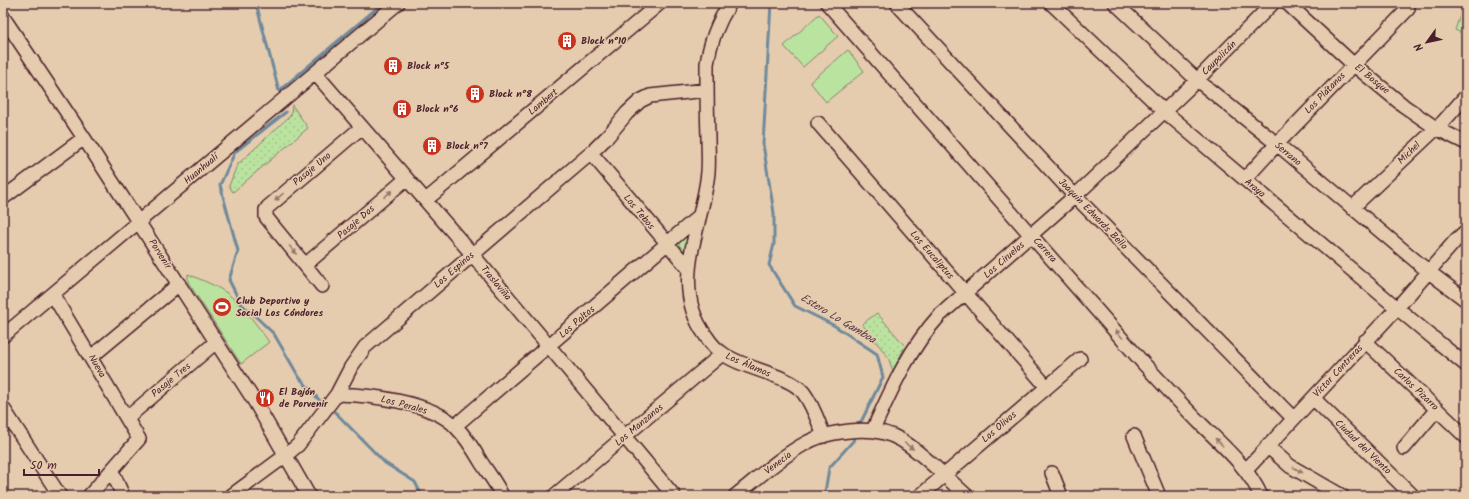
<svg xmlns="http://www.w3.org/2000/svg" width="1469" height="499" viewBox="0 0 1469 499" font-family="Kalam,sans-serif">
	<defs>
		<pattern id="park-dots" width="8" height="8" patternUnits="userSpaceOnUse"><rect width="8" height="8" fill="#bae3a0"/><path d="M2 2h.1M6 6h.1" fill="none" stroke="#a1c28a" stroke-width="1.8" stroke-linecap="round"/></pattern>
	</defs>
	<rect width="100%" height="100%" fill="#e6ccae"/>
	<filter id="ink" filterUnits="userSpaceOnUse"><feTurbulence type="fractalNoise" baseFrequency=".025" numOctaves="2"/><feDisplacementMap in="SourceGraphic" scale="8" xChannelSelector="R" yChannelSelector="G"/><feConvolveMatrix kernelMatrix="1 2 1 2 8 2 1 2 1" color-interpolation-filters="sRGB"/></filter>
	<g filter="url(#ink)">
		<path fill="#bae3a0" stroke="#828166" d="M 1464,4 L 1466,5 L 1466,35 L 1455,30 Z
			M 819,14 L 838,36 L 803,67 L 784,46 Z
			M 848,50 L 864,71 L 826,102 L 810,82 Z
			M 687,235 L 689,237 L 685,255 L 675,248 L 677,243 Z
			M 188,274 C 201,280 216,285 228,294 C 244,307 257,325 269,342 L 241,364 L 188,282 Z"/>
		<path fill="url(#park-dots)" stroke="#828166" d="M 292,105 L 308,128 L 233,192 L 229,186 L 237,165 L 291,115 Z
			M 877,313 L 905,346 L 893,371 L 888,357 L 862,324 Z"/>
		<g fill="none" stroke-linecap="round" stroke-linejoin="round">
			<path stroke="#6e899b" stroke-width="3" d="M 256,3 L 279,91 L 383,3
				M 771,3 L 763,144 L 774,213 L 774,244 L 769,265 L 795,306 L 835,326 L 877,354 L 883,377 L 859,426
				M 286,112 L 235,152 L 220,185 L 238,251 L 229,280 L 241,304 L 254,315 L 274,334 L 299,377 L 320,401
				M 335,412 L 385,463 L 415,482 L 422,496
				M 823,496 L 825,492 L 829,468 L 853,441 L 856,435"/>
			<g stroke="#4a1f2b" stroke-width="16">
				<path id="minor" d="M 730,3 C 718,22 710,41 707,64 C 707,88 707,112 708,136 C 708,148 709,160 708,172 C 703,227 668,285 706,336 C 710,342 715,349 722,353 C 743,369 787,374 803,392 C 813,405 818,421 824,436
					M 827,3 L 1144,364 C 1163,384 1181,404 1201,424 C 1223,446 1248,467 1261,496
					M 1051,3 L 1164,111 L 1397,308 L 1466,365
					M 1115,3 L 1197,80 L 1277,144 L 1429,272 L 1466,300
					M 1287,3 L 1353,64 L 1404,106 L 1436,128 L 1466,143
					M 898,5 L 1075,196 L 1293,418
					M 3,17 L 84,138 L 255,402 L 309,496
					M 315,73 L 472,254 L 674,496
					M 818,123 L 1046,386
					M 591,153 L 689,269
					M 1245,179 L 1277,144 L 1408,9
					M 3,198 L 84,138
					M 426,200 L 660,3
					M 1352,208 L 1443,122 L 1466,96
					M 305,265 L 406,179
					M 322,286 L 270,222 L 266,217 L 266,210 L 268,207 L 362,127
					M 53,295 L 139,439 L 89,496
					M 3,336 L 398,3
					M 1365,341 L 1466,437
					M 91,357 L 179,284
					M 337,394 C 369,395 433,402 456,427 C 466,437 474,450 481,462 C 488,473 497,484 502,496
					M 1313,398 L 1413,496
					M 3,408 L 60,496
					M 127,418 L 216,342
					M 455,426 L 698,217
					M 873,430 C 891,390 909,349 939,316 L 1075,196 L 1197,80 L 1273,3
					M 1134,436 L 1159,496
					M 1267,446 L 1290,466 L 1342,496
					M 1404,448 L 1437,409
					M 1246,470 L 1397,308 L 1456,240 L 1466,231
					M 112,471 L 123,496
					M 1052,473 L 1061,496
					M 231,496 L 285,456 L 298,445 L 337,394 L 351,367 L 365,347 L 591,153 L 608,136 L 627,113 L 640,101 L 650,96 L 707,90
					M 554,496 L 722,354
					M 735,496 C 758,478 780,457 806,443 C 815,438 825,435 835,433 C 862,428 887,428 910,446 C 930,461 948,479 967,496
					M 920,496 L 1080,359"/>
			</g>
			<use href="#minor" stroke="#e6ccae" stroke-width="13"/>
		</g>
		<defs><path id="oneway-solid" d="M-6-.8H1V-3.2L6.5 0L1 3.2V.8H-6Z"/></defs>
		<g fill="#98766c">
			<use href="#oneway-solid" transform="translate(388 194) rotate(-41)"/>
			<use href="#oneway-solid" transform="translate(279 197) rotate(140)"/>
			<use href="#oneway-solid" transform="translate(293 250) rotate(50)"/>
			<use href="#oneway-solid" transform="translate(1119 334) rotate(-131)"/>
			<use href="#oneway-solid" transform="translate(1219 442) rotate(-135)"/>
			<use href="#oneway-solid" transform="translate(909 446) rotate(35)"/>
			<use href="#oneway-solid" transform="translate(1298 470) rotate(31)"/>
		</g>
	</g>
	<defs>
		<g id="building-disc" transform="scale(1)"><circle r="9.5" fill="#c8321e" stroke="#e6ccae"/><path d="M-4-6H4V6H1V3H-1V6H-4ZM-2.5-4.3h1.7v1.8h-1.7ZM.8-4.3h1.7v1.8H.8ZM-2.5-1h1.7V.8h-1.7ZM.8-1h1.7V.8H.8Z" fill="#fff"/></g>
		<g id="stadium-disc" transform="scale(1)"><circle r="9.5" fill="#c8321e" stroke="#e6ccae"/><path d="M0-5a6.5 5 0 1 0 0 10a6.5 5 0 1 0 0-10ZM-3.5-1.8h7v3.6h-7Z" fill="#fff"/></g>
		<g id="restaurant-disc" transform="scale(1)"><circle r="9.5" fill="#c8321e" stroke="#e6ccae"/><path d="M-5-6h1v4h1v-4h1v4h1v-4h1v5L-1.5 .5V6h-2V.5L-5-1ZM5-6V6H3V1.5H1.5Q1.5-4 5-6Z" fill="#fff"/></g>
	</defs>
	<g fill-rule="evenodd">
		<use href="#building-disc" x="567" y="41"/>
		<use href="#building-disc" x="393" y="66"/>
		<use href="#building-disc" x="475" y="94"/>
		<use href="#building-disc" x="402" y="109"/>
		<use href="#building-disc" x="432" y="146"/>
		<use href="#stadium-disc" x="222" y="307"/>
		<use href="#restaurant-disc" x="265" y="398"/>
	</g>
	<g text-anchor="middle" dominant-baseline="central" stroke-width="3" stroke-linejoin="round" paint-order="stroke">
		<g font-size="10" font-weight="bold" fill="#4a1f2b" stroke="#e6ccae" text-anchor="start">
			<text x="581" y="41">Block n°10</text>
			<text x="407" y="66">Block n°5</text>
			<text x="489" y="94">Block n°8</text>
			<text x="416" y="109">Block n°6</text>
			<text x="446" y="146">Block n°7</text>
			<text x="236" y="301">Club Deportivo y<tspan x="236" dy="12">Social Los Cóndores</tspan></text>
			<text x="279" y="392">El Bajón<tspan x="279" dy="12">de Porvenir</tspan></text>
		</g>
		<g font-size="10" fill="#4a1f2b" stroke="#e6ccae">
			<text transform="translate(1219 58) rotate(-45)">Caupolicán</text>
			<text transform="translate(1372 79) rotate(39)">El Bosque</text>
			<text transform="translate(1325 93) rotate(-46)">Los Plátanos</text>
			<text transform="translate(543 102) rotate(-40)">Lambert</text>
			<text transform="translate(1409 153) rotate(-44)">Michel</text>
			<text transform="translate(1288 154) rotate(40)">Serrano</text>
			<text transform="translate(201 169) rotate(-40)">Huanhualí</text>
			<text transform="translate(312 169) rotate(-40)">Pasaje Uno</text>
			<text transform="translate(1255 188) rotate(40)">Araya</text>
			<text transform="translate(639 212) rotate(50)">Los Tebos</text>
			<text transform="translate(1093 214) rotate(46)">Joaquín Edwards Bello</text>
			<text transform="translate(356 222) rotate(-41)">Pasaje Dos</text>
			<text transform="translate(1045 250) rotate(48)">Carrera</text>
			<text transform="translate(160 254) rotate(57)">Porvenir</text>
			<text transform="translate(932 255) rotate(49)">Los Eucaliptus</text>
			<text transform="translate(1004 260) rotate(-41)">Los Ciruelos</text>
			<text transform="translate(454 270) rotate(-41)">Los Espinos</text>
			<text transform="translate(496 283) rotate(50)">Traslaviña</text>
			<text transform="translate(577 322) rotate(-41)">Los Paltos</text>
			<text transform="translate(748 365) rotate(23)">Los Álamos</text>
			<text transform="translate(97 366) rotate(60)">Nueva</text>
			<text transform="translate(1338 371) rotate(-47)">Víctor Contreras</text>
			<text transform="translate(171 380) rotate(-40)">Pasaje Tres</text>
			<text transform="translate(1416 389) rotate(43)">Carlos Pizarro</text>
			<text transform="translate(404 405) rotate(15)">Los Perales</text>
			<text transform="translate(639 425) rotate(-40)">Los Manzanos</text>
			<text transform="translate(999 427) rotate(-41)">Los Olivos</text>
			<text transform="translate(1363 447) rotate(44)">Ciudad del Viento</text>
			<text transform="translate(778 463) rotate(-37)">Venecia</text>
		</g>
		<g font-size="11" font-style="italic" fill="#533947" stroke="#e6ccae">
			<text transform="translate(838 319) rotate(31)">Estero Lo Gamboa</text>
		</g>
	</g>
	<rect width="1469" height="499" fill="none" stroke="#e6ccae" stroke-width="16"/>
	<rect x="8" y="8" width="1453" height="483" fill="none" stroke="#4a1f2b" stroke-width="1.5" filter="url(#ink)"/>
	<g transform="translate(1427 42) rotate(237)" stroke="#e6ccae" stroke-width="3" paint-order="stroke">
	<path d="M0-3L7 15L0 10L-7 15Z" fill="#4a1f2b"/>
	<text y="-6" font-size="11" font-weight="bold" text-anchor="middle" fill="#4a1f2b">N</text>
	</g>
	<path d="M24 469v6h75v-6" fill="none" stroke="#4a1f2b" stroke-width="2"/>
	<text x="30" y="469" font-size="12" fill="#4a1f2b" stroke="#e6ccae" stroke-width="3" paint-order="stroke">50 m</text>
</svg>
